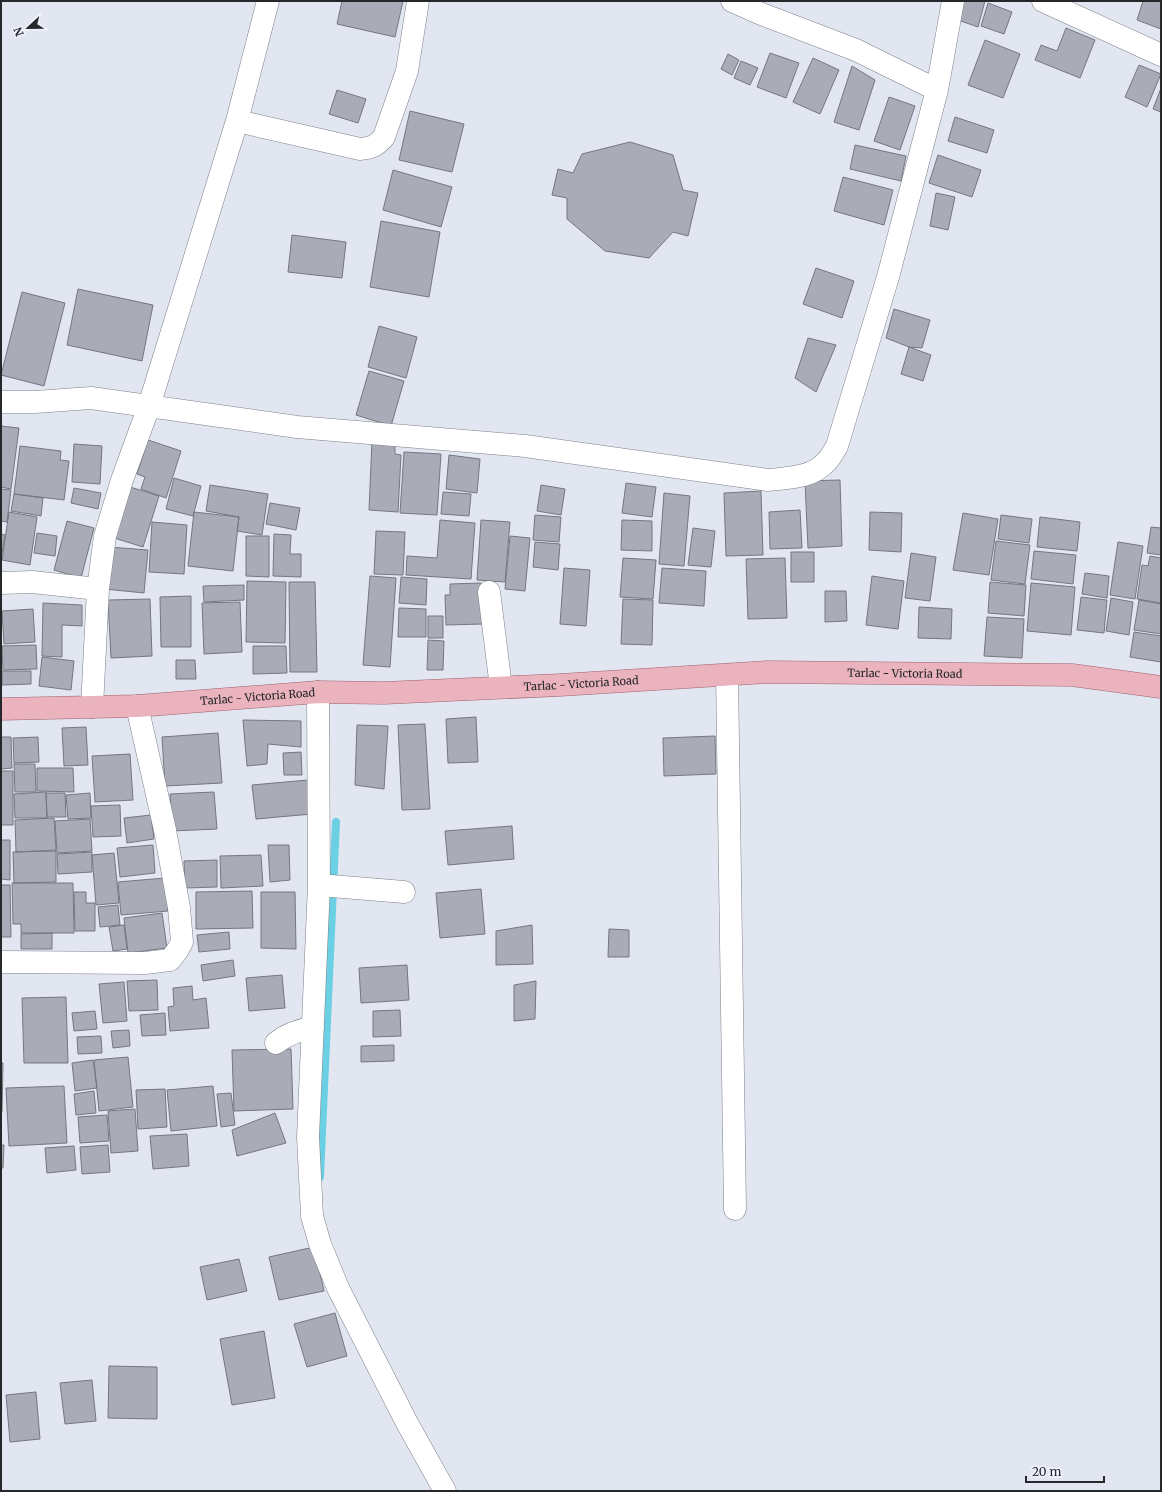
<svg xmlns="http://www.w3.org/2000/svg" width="1162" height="1492" viewBox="0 0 1162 1492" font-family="Merriweather,serif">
	<rect width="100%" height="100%" fill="#e2e6f0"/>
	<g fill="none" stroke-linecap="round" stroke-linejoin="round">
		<path stroke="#6bd0e3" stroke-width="8" d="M 320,1177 L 336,822"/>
	</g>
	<path fill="#a9acb6" stroke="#747781" d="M 342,1 L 403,1 L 395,37 L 337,24 Z
		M 964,1 L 985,1 L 978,27 L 958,20 Z
		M 1143,1 L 1161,1 L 1161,29 L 1137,20 Z
		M 988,3 L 1012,12 L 1004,34 L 981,26 Z
		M 1066,28 L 1095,40 L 1080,78 L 1035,60 L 1041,45 L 1057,51 Z
		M 985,40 L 1020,54 L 1003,98 L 968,85 Z
		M 770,53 L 799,63 L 786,98 L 757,87 Z
		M 728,54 L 739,60 L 732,75 L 721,69 Z
		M 813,58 L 839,70 L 820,114 L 793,102 Z
		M 741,61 L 758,68 L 750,85 L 734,78 Z
		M 1139,65 L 1161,74 L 1147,107 L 1125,97 Z
		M 852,66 L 875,80 L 859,130 L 834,122 Z
		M 1161,88 L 1161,112 L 1153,109 Z
		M 337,90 L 366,99 L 358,123 L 329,114 Z
		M 889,97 L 915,106 L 900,150 L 874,141 Z
		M 410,111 L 464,124 L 452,172 L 399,160 Z
		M 955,117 L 994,130 L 987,153 L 948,141 Z
		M 630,142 L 673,155 L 683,190 L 698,193 L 688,236 L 673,232 L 649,258 L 605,251 L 567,219 L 567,198 L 552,195 L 558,169 L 573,173 L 582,154 Z
		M 855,145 L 906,156 L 901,181 L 850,169 Z
		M 938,155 L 981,170 L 972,197 L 929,183 Z
		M 393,170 L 452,187 L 441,227 L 383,210 Z
		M 843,177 L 893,190 L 884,225 L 834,211 Z
		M 936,193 L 955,197 L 948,230 L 930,226 Z
		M 381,221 L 440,232 L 429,297 L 370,287 Z
		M 292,235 L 346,242 L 342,278 L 288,272 Z
		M 816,268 L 854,281 L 842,318 L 803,304 Z
		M 78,289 L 153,305 L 142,361 L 67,345 Z
		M 22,292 L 65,303 L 44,386 L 1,375 Z
		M 894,309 L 930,320 L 922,348 L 909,347 L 886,338 Z
		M 379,326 L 417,337 L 406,378 L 368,367 Z
		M 808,338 L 836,345 L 816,392 L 795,378 Z
		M 909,347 L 931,355 L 923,381 L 901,374 Z
		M 369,371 L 404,381 L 391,426 L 356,415 Z
		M 1,426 L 19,428 L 11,489 L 1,487 Z
		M 148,440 L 181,451 L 166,498 L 141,489 L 145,477 L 137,474 Z
		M 372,440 L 395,441 L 395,454 L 401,455 L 398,512 L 369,510 Z
		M 74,444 L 102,446 L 100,484 L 72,482 Z
		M 20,446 L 61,451 L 60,460 L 69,461 L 64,500 L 14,494 Z
		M 404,452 L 441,454 L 437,515 L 400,513 Z
		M 449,455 L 480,459 L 477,493 L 446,489 Z
		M 174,478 L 201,486 L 193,516 L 166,509 Z
		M 840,480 L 842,546 L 808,548 L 805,481 Z
		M 626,483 L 656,487 L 652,517 L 622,513 Z
		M 210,485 L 268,494 L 262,535 L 237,531 L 239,517 L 206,511 Z
		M 541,485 L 565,489 L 561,515 L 537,511 Z
		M 127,486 L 159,496 L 143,547 L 111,537 Z
		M 74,488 L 101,493 L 98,509 L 71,503 Z
		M 1,489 L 11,490 L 7,522 L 1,521 Z
		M 761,491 L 763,555 L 726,556 L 724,493 Z
		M 443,492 L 471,494 L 469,516 L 441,514 Z
		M 664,493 L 690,496 L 684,566 L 659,564 Z
		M 14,494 L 43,498 L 41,516 L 11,511 Z
		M 270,503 L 300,508 L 296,530 L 266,524 Z
		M 800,510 L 802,548 L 770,549 L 769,512 Z
		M 9,512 L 37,517 L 30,565 L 2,560 Z
		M 194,512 L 239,517 L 233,571 L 188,566 Z
		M 870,512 L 902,513 L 901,552 L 869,550 Z
		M 963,513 L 998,519 L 989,575 L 953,570 Z
		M 535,515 L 561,517 L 559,542 L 533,540 Z
		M 1001,515 L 1032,519 L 1029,543 L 998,539 Z
		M 1040,517 L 1080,522 L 1077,551 L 1037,547 Z
		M 440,520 L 475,523 L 471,579 L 406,575 L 407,556 L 437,558 Z
		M 481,520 L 510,522 L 505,582 L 477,580 Z
		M 622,520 L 652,521 L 652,551 L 621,550 Z
		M 67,521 L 94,528 L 81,578 L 54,570 Z
		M 152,522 L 187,525 L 184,574 L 149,572 Z
		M 1151,527 L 1161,528 L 1161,555 L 1147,553 Z
		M 693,528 L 715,531 L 711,567 L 688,565 Z
		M 376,531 L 405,532 L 403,575 L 374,574 Z
		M 37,533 L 57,536 L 55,556 L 34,553 Z
		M 1,534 L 5,535 L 1,559 Z
		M 274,534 L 291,535 L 290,554 L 301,554 L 301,577 L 273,576 Z
		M 246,536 L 269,536 L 269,577 L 246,576 Z
		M 510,536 L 530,538 L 525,591 L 505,589 Z
		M 996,541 L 1030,545 L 1025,584 L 991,580 Z
		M 535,542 L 560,544 L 558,570 L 533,567 Z
		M 1118,542 L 1143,546 L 1135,599 L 1110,595 Z
		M 109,547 L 148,550 L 144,593 L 105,589 Z
		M 1034,551 L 1076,555 L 1073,584 L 1031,579 Z
		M 791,552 L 814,552 L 814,582 L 791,582 Z
		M 911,553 L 936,557 L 930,601 L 905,598 Z
		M 1150,556 L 1161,558 L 1161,603 L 1137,599 L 1142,565 L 1148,566 Z
		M 623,558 L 656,560 L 653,599 L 620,597 Z
		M 785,558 L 787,618 L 748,619 L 746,559 Z
		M 564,568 L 590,570 L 586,626 L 560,624 Z
		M 662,568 L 706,571 L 704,606 L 659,603 Z
		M 1085,573 L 1109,576 L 1107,598 L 1082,594 Z
		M 370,576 L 396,578 L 390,667 L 363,665 Z
		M 872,576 L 904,581 L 898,629 L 866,625 Z
		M 401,577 L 427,579 L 426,605 L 399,603 Z
		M 247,581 L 286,582 L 285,643 L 246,642 Z
		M 289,582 L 315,582 L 317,672 L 290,672 Z
		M 990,582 L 1026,585 L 1024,616 L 988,613 Z
		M 481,583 L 483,624 L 446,625 L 445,595 L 450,595 L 450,584 Z
		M 1031,583 L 1075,587 L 1071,635 L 1027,631 Z
		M 244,585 L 244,600 L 204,602 L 203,586 Z
		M 825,591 L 846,591 L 847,621 L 825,622 Z
		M 191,596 L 191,647 L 161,647 L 160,597 Z
		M 1081,597 L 1107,600 L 1104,633 L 1077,630 Z
		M 1111,598 L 1133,602 L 1129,635 L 1106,631 Z
		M 150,599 L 152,656 L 111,658 L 108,600 Z
		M 623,599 L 653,600 L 652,645 L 621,644 Z
		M 1139,600 L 1161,604 L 1161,634 L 1134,630 Z
		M 240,602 L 242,652 L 204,654 L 202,603 Z
		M 43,603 L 82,605 L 82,626 L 62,625 L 62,657 L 42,656 Z
		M 919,607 L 952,609 L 951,639 L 918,638 Z
		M 399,608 L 426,609 L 426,637 L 398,637 Z
		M 33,609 L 35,642 L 4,644 L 2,611 Z
		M 428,616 L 443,616 L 443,638 L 428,638 Z
		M 987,617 L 1024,619 L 1022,658 L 984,656 Z
		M 1134,632 L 1161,636 L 1161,662 L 1130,657 Z
		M 428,640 L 444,641 L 443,670 L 427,670 Z
		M 36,645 L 37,669 L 3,670 L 2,646 Z
		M 253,646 L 286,646 L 287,673 L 253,674 Z
		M 42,657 L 74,661 L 71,690 L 39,686 Z
		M 176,660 L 195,660 L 196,679 L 176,679 Z
		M 2,671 L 31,671 L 31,684 L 2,685 Z
		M 476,717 L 478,762 L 448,763 L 446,719 Z
		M 243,720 L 301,721 L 301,747 L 268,744 L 267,764 L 247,766 Z
		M 425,724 L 430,809 L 402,810 L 398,725 Z
		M 357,725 L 388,726 L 384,789 L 355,785 Z
		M 86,727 L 88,765 L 64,766 L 62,728 Z
		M 218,733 L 222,783 L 165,786 L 162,737 Z
		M 715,736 L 716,774 L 664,776 L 663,738 Z
		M 1,737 L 11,737 L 12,768 L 1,769 Z
		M 38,737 L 39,762 L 14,763 L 13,738 Z
		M 301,752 L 302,775 L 284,775 L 283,753 Z
		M 130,754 L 133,800 L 95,802 L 92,756 Z
		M 14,764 L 35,764 L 36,792 L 15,792 Z
		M 37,768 L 73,768 L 74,792 L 37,791 Z
		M 1,771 L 13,771 L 13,825 L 1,825 Z
		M 308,780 L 312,814 L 256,819 L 252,785 Z
		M 46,792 L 47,818 L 15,818 L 14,794 Z
		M 214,792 L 217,829 L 172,831 L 170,794 Z
		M 46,793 L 65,793 L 66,817 L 47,817 Z
		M 90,793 L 91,818 L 68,819 L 66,795 Z
		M 120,805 L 121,836 L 93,837 L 91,806 Z
		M 151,815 L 154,839 L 127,843 L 124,818 Z
		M 54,818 L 56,850 L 16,852 L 15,820 Z
		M 90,819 L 92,851 L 57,853 L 55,821 Z
		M 512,826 L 514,859 L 448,865 L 445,831 Z
		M 1,840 L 10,840 L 10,880 L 1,879 Z
		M 153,845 L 155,873 L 120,877 L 117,848 Z
		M 268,845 L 289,845 L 290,880 L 270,882 Z
		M 56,851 L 56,882 L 14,883 L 13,852 Z
		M 92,852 L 92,872 L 58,874 L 57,854 Z
		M 114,853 L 119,903 L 96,905 L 92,855 Z
		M 261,855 L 263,886 L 221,888 L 220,856 Z
		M 217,860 L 217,887 L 185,888 L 184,861 Z
		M 165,878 L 168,911 L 121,915 L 118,882 Z
		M 12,883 L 73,883 L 74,933 L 21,933 L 21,924 L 13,924 Z
		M 1,885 L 10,885 L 11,937 L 1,937 Z
		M 481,889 L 485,934 L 440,938 L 436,893 Z
		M 252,891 L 253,928 L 196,929 L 196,892 Z
		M 74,892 L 86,892 L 86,903 L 95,903 L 95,931 L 75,931 Z
		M 261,892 L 295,892 L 296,949 L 261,948 Z
		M 118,905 L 120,925 L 100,927 L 98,907 Z
		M 162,913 L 167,948 L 128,953 L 124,918 Z
		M 124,925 L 127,949 L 113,951 L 109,927 Z
		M 532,925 L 533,964 L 496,965 L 496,931 Z
		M 609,929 L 629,930 L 629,957 L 608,957 Z
		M 229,932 L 230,949 L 199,952 L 197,935 Z
		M 52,933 L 52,949 L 21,949 L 21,934 Z
		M 233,960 L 235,976 L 203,981 L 201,965 Z
		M 407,965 L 409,1000 L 361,1003 L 359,968 Z
		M 282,975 L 285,1008 L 249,1011 L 246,978 Z
		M 157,980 L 158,1010 L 129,1011 L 127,981 Z
		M 536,981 L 535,1019 L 514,1021 L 514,985 Z
		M 124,982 L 127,1021 L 103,1023 L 99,984 Z
		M 192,986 L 193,1000 L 206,998 L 209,1028 L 170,1031 L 168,1007 L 174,1006 L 173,988 Z
		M 66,997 L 68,1063 L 24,1063 L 22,998 Z
		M 400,1010 L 401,1036 L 373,1037 L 373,1011 Z
		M 95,1011 L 97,1029 L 74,1031 L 72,1013 Z
		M 165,1013 L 166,1035 L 142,1036 L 140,1015 Z
		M 129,1030 L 130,1046 L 113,1048 L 111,1031 Z
		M 101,1036 L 102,1053 L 78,1054 L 77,1037 Z
		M 394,1045 L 394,1061 L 361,1062 L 361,1046 Z
		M 291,1049 L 293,1109 L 234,1111 L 232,1050 Z
		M 128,1057 L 133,1107 L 99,1111 L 94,1060 Z
		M 93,1060 L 97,1088 L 75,1091 L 72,1063 Z
		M 1,1063 L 3,1063 L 2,1112 L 1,1112 Z
		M 64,1086 L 67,1143 L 9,1146 L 6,1088 Z
		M 213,1086 L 217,1126 L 171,1131 L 167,1090 Z
		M 165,1089 L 167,1127 L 138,1129 L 136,1090 Z
		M 94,1091 L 96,1113 L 76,1115 L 74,1094 Z
		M 231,1093 L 235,1125 L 221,1127 L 217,1094 Z
		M 135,1109 L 138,1151 L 111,1153 L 108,1111 Z
		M 275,1113 L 286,1143 L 237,1156 L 232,1130 Z
		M 107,1115 L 109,1141 L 80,1143 L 78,1117 Z
		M 187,1134 L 189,1166 L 153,1169 L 150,1136 Z
		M 1,1145 L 4,1145 L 3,1168 L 1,1168 Z
		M 108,1145 L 110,1172 L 82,1174 L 80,1147 Z
		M 74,1146 L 76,1170 L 47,1173 L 45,1148 Z
		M 314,1247 L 324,1291 L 279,1300 L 269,1257 Z
		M 239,1259 L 247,1291 L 207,1300 L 200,1267 Z
		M 335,1313 L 347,1356 L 307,1367 L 294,1324 Z
		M 264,1331 L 275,1398 L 232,1405 L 220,1339 Z
		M 109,1366 L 157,1367 L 157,1419 L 108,1418 Z
		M 92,1380 L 96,1421 L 65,1424 L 60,1383 Z
		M 36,1392 L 40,1439 L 10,1442 L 6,1395 Z"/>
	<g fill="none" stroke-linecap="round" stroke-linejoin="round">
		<g stroke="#7d8089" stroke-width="23">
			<path id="minor" d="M 732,1 L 759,13 L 856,50 L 937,90
				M 1043,1 L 1161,55
				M 237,121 L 360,149 C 372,148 376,146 384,137 L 407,71 L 418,1
				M 1,402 L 35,402 L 91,398 L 297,427 L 525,446 L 768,480 C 788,478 813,478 827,461 C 831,457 834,451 837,446 L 888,277 L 937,90 L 953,1
				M 1,583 L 32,582 L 98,589
				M 489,592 L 501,687
				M 727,675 L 735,1209
				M 318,692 L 319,885 L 308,1137 L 312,1216 L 320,1244 L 338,1288 L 407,1423 L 445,1491
				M 92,707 L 98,589 L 105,536 L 122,480 L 149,406 L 237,121 L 268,1
				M 319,885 L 404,892
				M 1,962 L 145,963 L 170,960 L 177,951 L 182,942 L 179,908 L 165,830 L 137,706
				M 276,1043 C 287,1034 298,1030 313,1028"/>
		</g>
		<g stroke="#9c616e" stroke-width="23">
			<g id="major">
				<path id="s1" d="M 1,709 L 137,706 L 318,692 L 384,693 L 560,685 L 768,672 L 1072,675 L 1161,687"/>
			</g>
		</g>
		<use href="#minor" stroke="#fff" stroke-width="22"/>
		<use href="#major" stroke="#eab3be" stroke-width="22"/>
	</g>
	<g text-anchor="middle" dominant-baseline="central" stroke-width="3" stroke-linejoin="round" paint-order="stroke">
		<g font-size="11" fill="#26272b" stroke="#eff3fe">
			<text stroke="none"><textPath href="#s1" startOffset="905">Tarlac - Victoria Road</textPath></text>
			<text stroke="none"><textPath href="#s1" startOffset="581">Tarlac - Victoria Road</textPath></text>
			<text stroke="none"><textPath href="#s1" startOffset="257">Tarlac - Victoria Road</textPath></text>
		</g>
	</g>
	<rect width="1162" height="1492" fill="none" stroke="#26272b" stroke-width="4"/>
	<g transform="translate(28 28) rotate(248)" stroke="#eff3fe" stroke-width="3" paint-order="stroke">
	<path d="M0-3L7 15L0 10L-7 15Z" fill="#26272b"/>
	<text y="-6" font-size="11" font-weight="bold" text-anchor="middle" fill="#26272b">N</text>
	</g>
	<path d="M1026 1476v6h78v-6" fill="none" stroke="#26272b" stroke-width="2"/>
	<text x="1032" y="1476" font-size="12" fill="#26272b" stroke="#eff3fe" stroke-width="3" paint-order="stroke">20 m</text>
</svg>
